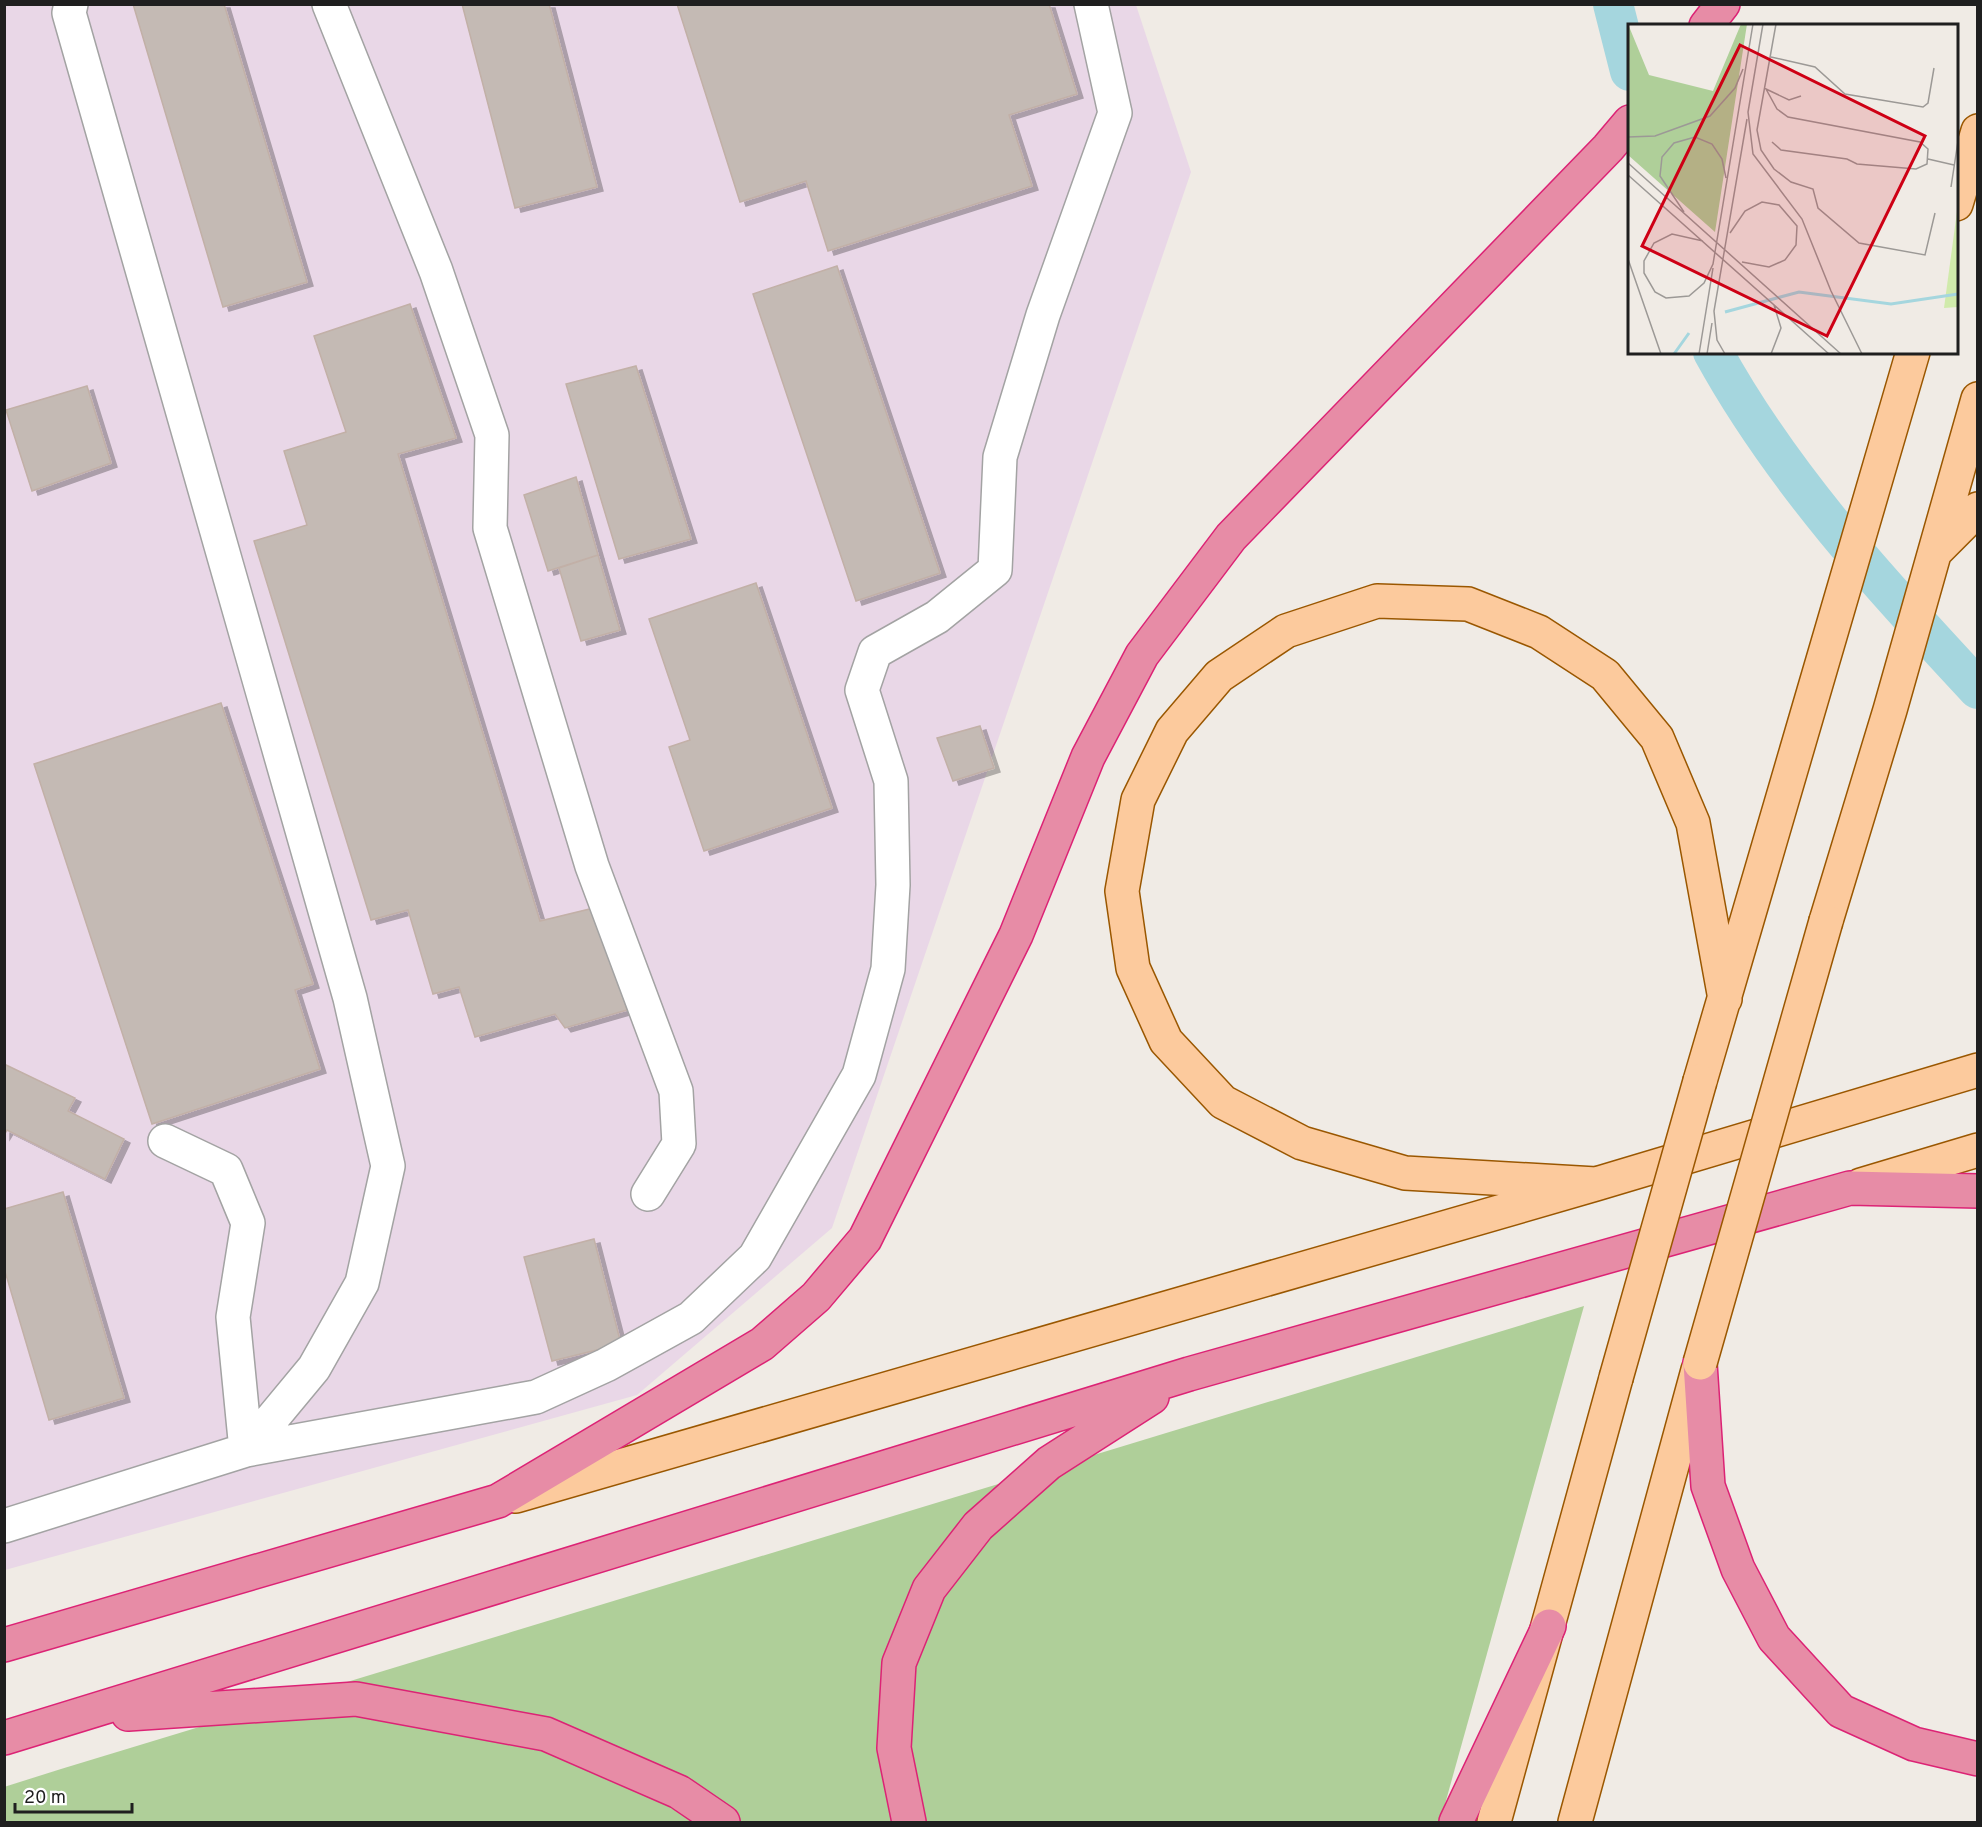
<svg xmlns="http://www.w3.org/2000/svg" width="1982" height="1827" viewBox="0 0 1982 1827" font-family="Overpass,sans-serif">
	<defs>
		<filter id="shadow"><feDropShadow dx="6" dy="4" stdDeviation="0" flood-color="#0004"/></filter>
	</defs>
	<rect width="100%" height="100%" fill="#f0ebe5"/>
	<path fill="#e9d7e7" d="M 5,5 L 1136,5 L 1191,172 L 832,1228 L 637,1395 L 5,1570 Z"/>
	<path fill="#afcf99" d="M 1584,1306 L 1440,1822 L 5,1822 L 4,1787 L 61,1769 Z"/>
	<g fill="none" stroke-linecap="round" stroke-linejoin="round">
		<path stroke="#a5d6de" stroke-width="40" d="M 1613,4 L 1630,71
			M 1713,352 C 1782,478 1881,585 1978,689"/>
	</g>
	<path fill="#c4bab4" stroke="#c2b0a7" stroke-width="1.5" filter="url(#shadow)" d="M 133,4 L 224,4 L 307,282 L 223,307 Z
		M 462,4 L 549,4 L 597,187 L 515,208 Z
		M 677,4 L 1049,4 L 1077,94 L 1009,115 L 1032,186 L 828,251 L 806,181 L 740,202 Z
		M 837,266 L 940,573 L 856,601 L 753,294 Z
		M 410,304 L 456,438 L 398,454 L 540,921 L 598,907 L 627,1010 L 565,1028 L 555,1014 L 475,1037 L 459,987 L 433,994 L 408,910 L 371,920 L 254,541 L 307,525 L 284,451 L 346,432 L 314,336 Z
		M 636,366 L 691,539 L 619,559 L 566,384 Z
		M 87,386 L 111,463 L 32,491 L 6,410 Z
		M 576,477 L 598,555 L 548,571 L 524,495 Z
		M 598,555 L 620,630 L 581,641 L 559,568 Z
		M 756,583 L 832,808 L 704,851 L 669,747 L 690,740 L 649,619 Z
		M 221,703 L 313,984 L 295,990 L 320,1069 L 152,1124 L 34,764 Z
		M 980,726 L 994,768 L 953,781 L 937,738 Z
		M 4,1064 L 75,1098 L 68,1111 L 124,1139 L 105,1179 L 7,1130 L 4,1135 Z
		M 63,1192 L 124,1398 L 49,1420 L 4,1268 L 4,1209 Z
		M 594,1239 L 621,1344 L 552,1361 L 524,1257 Z"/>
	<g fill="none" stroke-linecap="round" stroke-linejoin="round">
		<g stroke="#a3a3a3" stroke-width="36">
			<path id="minor" d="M 71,4 L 69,13 L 350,998 L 388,1166 L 362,1283 L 314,1368 L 246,1450 L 233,1317 L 248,1223 L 226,1170 L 165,1141
				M 329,4 L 436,271 L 492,435 L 490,528 L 592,866 L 676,1091 L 679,1144 L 648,1194
				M 4,1526 L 246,1450 L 536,1397 L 606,1365 L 691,1318 L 755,1257 L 859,1075 L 888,969 L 893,885 L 891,781 L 862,690 L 875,652 L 937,617 L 995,570 L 1000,457 L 1043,315 L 1115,113 L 1091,4"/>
		</g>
		<g stroke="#9a5700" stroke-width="36">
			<path id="major" d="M 1956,204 L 1978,131
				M 1936,551 L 1978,509
				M 1826,921 L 1890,710 L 1978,399
				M 1700,1081 L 1913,352
				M 1596,1184 L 1405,1173 L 1302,1143 L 1223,1102 L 1166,1041 L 1133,968 L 1122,891 L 1138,800 L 1172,731 L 1219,676 L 1286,631 L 1377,601 L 1468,604 L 1539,632 L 1605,675 L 1657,738 L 1693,823 L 1725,999
				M 1861,1185 L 1978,1150
				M 516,1496 L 1596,1184 L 1978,1070
				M 1494,1822 L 1616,1378
				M 1575,1822 L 1698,1370"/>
		</g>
		<g stroke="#dc2375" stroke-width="36">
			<path id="highway" d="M 1706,26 L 1723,4
				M 1700,1363 L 1708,1486 L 1738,1569 L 1774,1638 L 1841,1711 L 1914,1744 L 1978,1759
				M 4,1645 L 498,1501 L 762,1344 L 816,1297 L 865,1239 L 1016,935 L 1088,757 L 1142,655 L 1231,537 L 1608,148 L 1630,122
				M 128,1714 L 356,1699 L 546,1734 L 679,1792 L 723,1822
				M 4,1738 L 1189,1374 L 1850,1188 L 1978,1191
				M 909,1822 L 894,1748 L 899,1663 L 929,1589 L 978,1526 L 1049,1463 L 1152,1397
				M 1456,1822 L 1549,1626"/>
		</g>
		<use href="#minor" stroke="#fff" stroke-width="33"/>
		<use href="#major" stroke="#fcca9d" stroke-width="33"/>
		<use href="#highway" stroke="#e78ca6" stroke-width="33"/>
		<g stroke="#9a5700" stroke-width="36" stroke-linecap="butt">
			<path id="major-bridge" d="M 1700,1363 L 1826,921
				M 1616,1378 L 1700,1081"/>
		</g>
		<use href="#major-bridge" stroke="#fcca9d" stroke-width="33"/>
	</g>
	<g transform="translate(1628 24)">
		<rect width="330" height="330" fill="#f0ebe5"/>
		<path d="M 330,180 L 330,283 L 316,284 Z" fill="#d0eaab"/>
		<path d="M 0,0 L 21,51 L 85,67 L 113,0 L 119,0 L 87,208 L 0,131 Z" fill="#afcf99"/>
		<path fill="none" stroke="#a5d6de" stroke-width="3" d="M 97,288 L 171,268 L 263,280 L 330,270M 46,330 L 61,309"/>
		<path fill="none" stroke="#9c9996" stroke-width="1.5" d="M 135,0 L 120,88 L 125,130 L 174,195 L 203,267 L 234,330M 148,0 L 129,106 L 133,126 L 146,145 L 163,158 L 185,165 L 190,184 L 231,219 L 297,231 L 307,189M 143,33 L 187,43 L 217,70 L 295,83 L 300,79 L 306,44M 0,113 L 27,112 L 82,92 L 107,64 L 115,45M 144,118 L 153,126 L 219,135 L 229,140 L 288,145 L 299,140 L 300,125 L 292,118 L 160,93 L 149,85 L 138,65 L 161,76 L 173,72M 300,135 L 326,141M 0,139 L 213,330M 0,151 L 201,330M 323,163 L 330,117M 56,188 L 32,152 L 34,133 L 46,119 L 67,113 L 84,120 L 94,135 L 98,154M 102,209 L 117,187 L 134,178 L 151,181 L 169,202 L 168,221 L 157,236 L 141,243 L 114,238M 75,217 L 44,210 L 26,219 L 16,237 L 16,249 L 27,268 L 38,274 L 61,272 L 76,259 L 85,240 L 125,0M 0,235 L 33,330M 71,330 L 85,244M 79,330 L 84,299M 97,330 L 89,316 L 86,287 L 119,95M 143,330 L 153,304 L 146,281"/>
		<path fill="#ce0015" fill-opacity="0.15" stroke="#ce0015" stroke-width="3" d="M 112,21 L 297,112 L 199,312 L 14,222 Z"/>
		<rect width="330" height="330" fill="none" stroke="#1f1f1f" stroke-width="3"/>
	</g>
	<rect width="1982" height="1827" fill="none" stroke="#1f1f1f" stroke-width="12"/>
	<path d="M15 1803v9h117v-9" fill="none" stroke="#1f1f1f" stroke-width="3"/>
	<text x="24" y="1803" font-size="18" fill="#1f1f1f" stroke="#ffffff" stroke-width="4.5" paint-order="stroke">20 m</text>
</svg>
